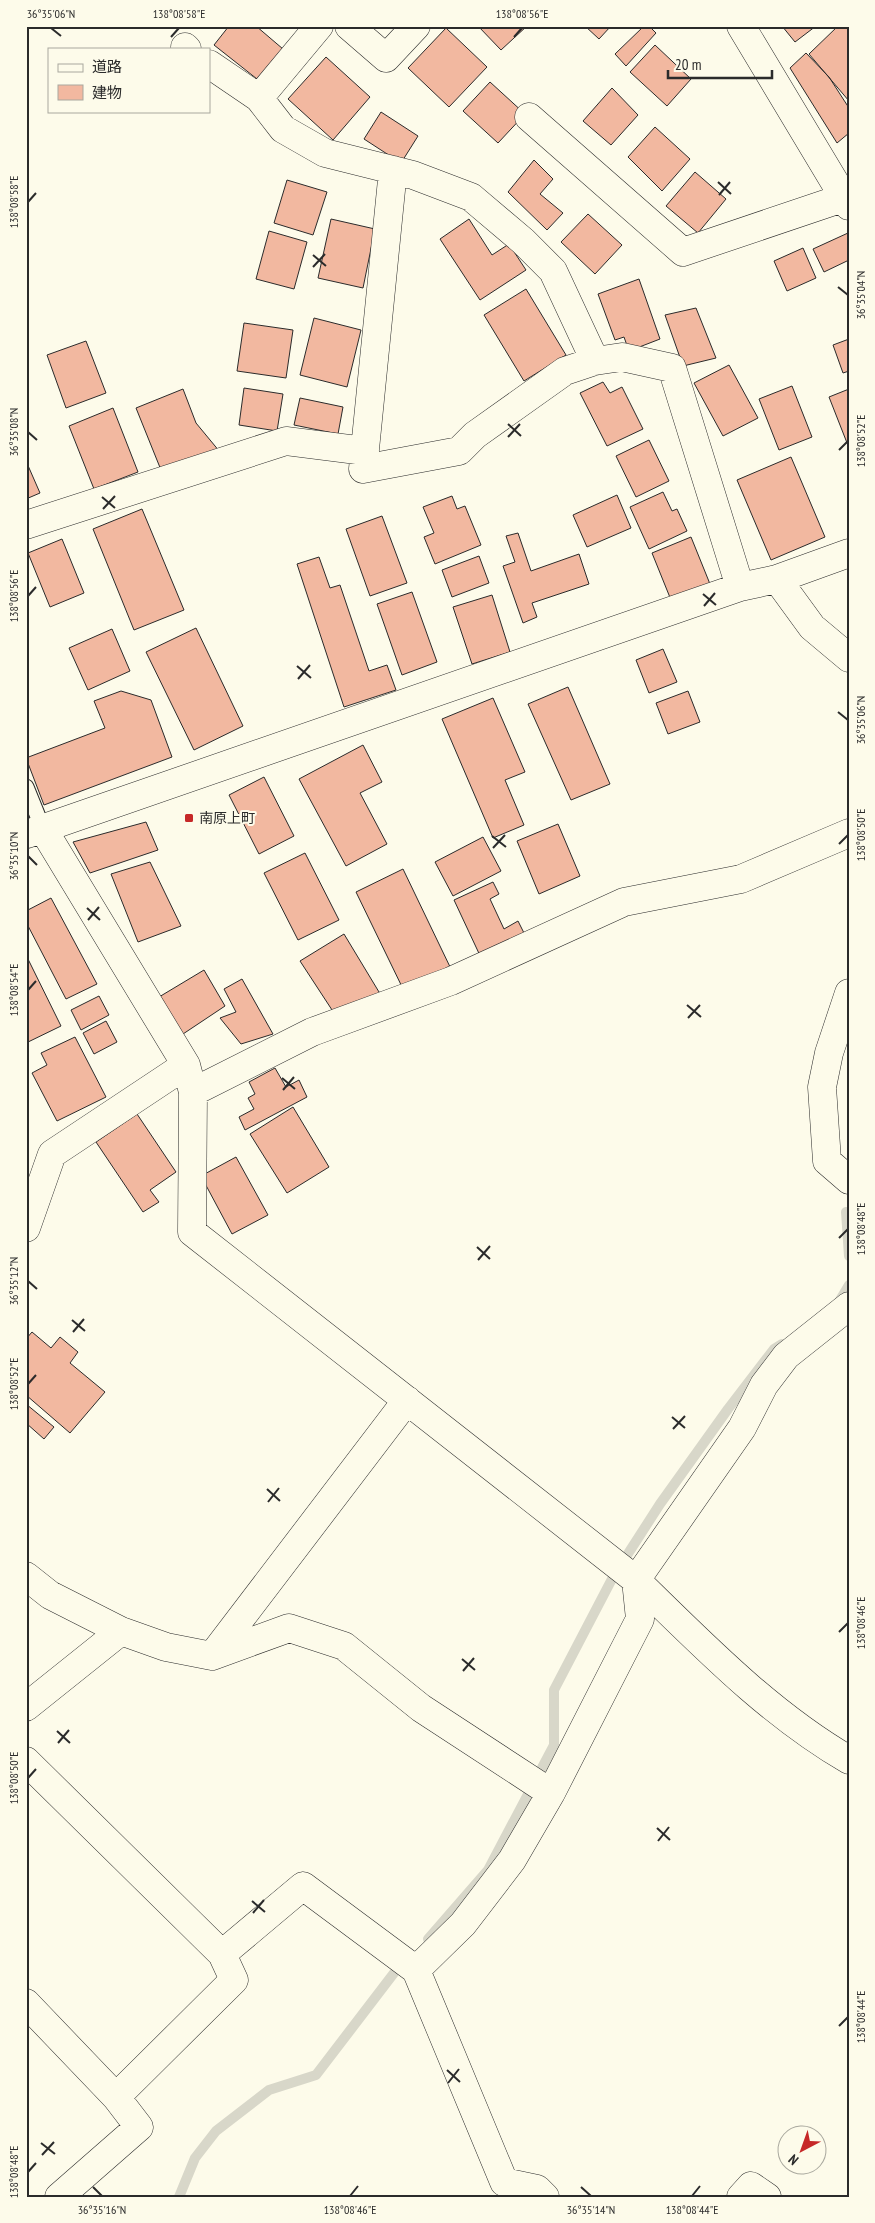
<svg xmlns="http://www.w3.org/2000/svg" width="875" height="2223" viewBox="0 0 875 2223" font-family="'PT Sans Narrow','Noto Sans JP',sans-serif">
	<rect width="100%" height="100%" fill="#fdfbea"/>
	<g fill="none" stroke-linecap="round" stroke-linejoin="round">
		<path stroke="#d8d7c9" stroke-width="10" d="M 846,1212 L 849,1256
			M 837,1305 L 849,1285
			M 428,1939 L 488,1870 L 554,1745 L 554,1690 L 613,1577 L 660,1504 L 728,1409 L 774,1349 L 782,1344
			M 179,2197 L 195,2158 L 216,2131 L 269,2090 L 316,2075 L 394,1973"/>
	</g>
	<path fill="#f2b8a0" stroke="#2b2b2b" d="M 229,26 L 256,26 L 283,49 L 257,79 L 214,45 Z
		M 478,26 L 527,26 L 501,50 Z
		M 585,26 L 611,26 L 599,39 Z
		M 644,26 L 649,26 L 656,33 L 626,66 L 615,54 Z
		M 782,26 L 816,26 L 795,42 Z
		M 838,26 L 849,26 L 849,101 L 809,54 Z
		M 446,28 L 487,67 L 449,107 L 408,68 Z
		M 655,45 L 691,79 L 667,106 L 630,72 Z
		M 806,53 L 829,77 L 849,108 L 849,133 L 837,143 L 790,68 Z
		M 326,57 L 370,97 L 333,140 L 288,99 Z
		M 490,82 L 525,114 L 498,143 L 463,111 Z
		M 612,88 L 638,115 L 611,145 L 583,121 Z
		M 381,112 L 418,136 L 401,163 L 364,139 Z
		M 655,127 L 690,159 L 662,191 L 628,157 Z
		M 534,160 L 553,179 L 540,194 L 563,213 L 547,230 L 508,192 Z
		M 695,172 L 726,199 L 698,233 L 666,206 Z
		M 287,180 L 327,192 L 313,235 L 274,223 Z
		M 588,214 L 622,245 L 595,274 L 561,242 Z
		M 331,219 L 375,229 L 363,288 L 318,278 Z
		M 469,219 L 492,255 L 509,244 L 526,270 L 480,300 L 440,239 Z
		M 269,231 L 307,242 L 294,289 L 256,279 Z
		M 848,233 L 849,260 L 824,272 L 813,249 Z
		M 803,248 L 816,278 L 787,291 L 774,261 Z
		M 639,279 L 660,339 L 629,351 L 624,337 L 615,340 L 598,294 Z
		M 526,289 L 566,355 L 524,381 L 484,315 Z
		M 696,308 L 716,358 L 683,366 L 665,315 Z
		M 314,318 L 361,330 L 347,387 L 300,375 Z
		M 244,323 L 293,330 L 286,378 L 237,371 Z
		M 849,339 L 849,371 L 843,373 L 833,345 Z
		M 86,341 L 106,393 L 66,408 L 47,355 Z
		M 729,365 L 758,418 L 723,436 L 694,383 Z
		M 603,382 L 610,393 L 622,387 L 643,429 L 607,446 L 580,393 Z
		M 792,386 L 812,437 L 779,450 L 759,399 Z
		M 244,388 L 283,394 L 277,431 L 239,425 Z
		M 183,389 L 196,423 L 220,452 L 163,475 L 136,408 Z
		M 849,389 L 849,448 L 829,397 Z
		M 300,398 L 343,407 L 338,434 L 294,425 Z
		M 113,408 L 138,472 L 94,489 L 69,426 Z
		M 649,440 L 669,481 L 636,497 L 616,456 Z
		M 791,457 L 825,537 L 771,560 L 737,480 Z
		M 26,461 L 40,493 L 26,499 Z
		M 663,492 L 672,511 L 677,509 L 687,531 L 649,549 L 630,507 Z
		M 617,495 L 631,528 L 587,547 L 573,515 Z
		M 452,496 L 457,509 L 465,506 L 481,545 L 435,564 L 424,537 L 434,533 L 423,507 Z
		M 142,509 L 184,610 L 134,630 L 93,529 Z
		M 382,516 L 407,583 L 370,596 L 346,529 Z
		M 518,533 L 531,571 L 579,554 L 589,584 L 532,603 L 537,617 L 523,623 L 503,566 L 515,562 L 506,536 Z
		M 691,537 L 710,584 L 671,600 L 652,553 Z
		M 62,539 L 84,593 L 50,607 L 28,553 Z
		M 479,556 L 489,583 L 452,597 L 442,570 Z
		M 319,557 L 330,588 L 340,585 L 369,671 L 387,665 L 396,690 L 344,707 L 297,564 Z
		M 412,592 L 437,662 L 402,675 L 377,604 Z
		M 492,595 L 510,652 L 472,664 L 453,607 Z
		M 196,628 L 243,726 L 194,750 L 146,652 Z
		M 112,629 L 130,671 L 88,690 L 69,648 Z
		M 663,649 L 677,682 L 649,693 L 636,660 Z
		M 568,687 L 610,784 L 571,800 L 528,704 Z
		M 121,691 L 151,700 L 172,757 L 44,805 L 26,758 L 105,728 L 94,701 Z
		M 688,691 L 700,722 L 668,734 L 656,703 Z
		M 493,698 L 525,772 L 505,780 L 524,825 L 493,838 L 442,719 Z
		M 363,745 L 382,782 L 360,793 L 387,844 L 346,866 L 299,779 Z
		M 264,777 L 294,836 L 259,854 L 229,795 Z
		M 146,822 L 158,850 L 90,873 L 73,842 Z
		M 558,824 L 580,876 L 539,894 L 517,841 Z
		M 483,837 L 501,871 L 453,896 L 435,862 Z
		M 305,853 L 339,920 L 298,940 L 264,873 Z
		M 150,862 L 181,926 L 138,942 L 111,874 Z
		M 403,869 L 452,971 L 405,993 L 356,892 Z
		M 493,882 L 499,894 L 490,899 L 504,929 L 518,921 L 528,941 L 483,962 L 454,900 Z
		M 51,898 L 97,984 L 66,999 L 26,922 L 26,911 Z
		M 344,934 L 379,992 L 389,998 L 334,1013 L 300,961 Z
		M 26,955 L 61,1026 L 26,1043 Z
		M 204,970 L 225,1006 L 183,1034 L 159,997 Z
		M 242,979 L 273,1034 L 241,1044 L 220,1018 L 236,1012 L 224,989 Z
		M 99,996 L 109,1015 L 81,1030 L 71,1010 Z
		M 106,1021 L 117,1042 L 94,1054 L 83,1033 Z
		M 75,1037 L 106,1097 L 57,1121 L 32,1073 L 47,1065 L 41,1053 Z
		M 275,1068 L 286,1087 L 299,1080 L 307,1097 L 245,1130 L 239,1117 L 254,1109 L 248,1098 L 255,1094 L 249,1082 Z
		M 293,1107 L 329,1167 L 287,1193 L 250,1134 Z
		M 137,1114 L 176,1172 L 150,1190 L 159,1202 L 143,1212 L 96,1142 Z
		M 236,1157 L 268,1215 L 232,1234 L 201,1176 Z
		M 32,1332 L 51,1348 L 60,1337 L 78,1352 L 70,1363 L 105,1392 L 70,1433 L 26,1395 L 26,1339 Z
		M 26,1404 L 54,1427 L 44,1439 L 26,1423 Z"/>
	<g fill="none" stroke-linecap="round" stroke-linejoin="round">
		<g stroke="#2b2b2b" stroke-width="17">
			<path id="lane" d="M 26,787 L 43,829"/>
		</g>
		<g stroke="#2b2b2b" stroke-width="29">
			<path id="street" d="M 349,26 L 386,58 L 416,26
				M 741,26 L 849,206
				M 185,47 L 187,49
				M 209,64 L 259,98 L 283,129 L 325,153 L 413,175 L 471,197 L 523,241 L 553,271 L 595,361
				M 259,98 L 319,26
				M 529,117 L 683,252 L 843,198
				M 393,170 L 363,469 L 459,451 L 475,435 L 565,371 L 595,361 L 622,357 L 672,368 L 740,587
				M 26,525 L 286,441 L 365,451
				M 777,579 L 812,627 L 849,658
				M 43,829 L 186,1065 L 193,1092 L 192,1232 L 636,1580 L 640,1619 L 551,1793 L 512,1860 L 463,1924 L 416,1970
				M 27,834 L 740,587 L 777,579 L 849,553
				M 849,993 L 829,1053 L 822,1087 L 827,1161 L 849,1180
				M 193,1092 L 312,1032 L 451,981 L 624,902 L 741,879 L 849,833
				M 26,1228 L 52,1154 L 186,1065
				M 849,1306 L 786,1356 L 764,1385 L 742,1428 L 636,1580 C 702,1644 768,1713 849,1760
				M 26,1576 L 50,1595 L 121,1631 L 26,1707
				M 121,1631 L 166,1647 L 212,1656 L 289,1628 L 344,1646 L 421,1708 L 551,1793
				M 212,1656 L 407,1400
				M 26,1761 L 222,1954 L 234,1980 L 116,2097
				M 222,1954 L 303,1886 L 416,1970 L 504,2182
				M 26,2003 L 116,2097 L 139,2127 L 59,2197
				M 504,2182 L 537,2189 L 545,2197
				M 741,2197 L 751,2186 L 767,2197"/>
		</g>
		<use href="#lane" stroke="#fdfbea" stroke-width="15"/>
		<use href="#street" stroke="#fdfbea" stroke-width="28"/>
	</g>
	<path fill="none" stroke="#2b2b2b" stroke-width="2" d="M 51,28 L 61,36M 171,37 L 179,28M 514,37 L 522,28M 718,182 L 731,194M 719,195 L 730,182M 28,202 L 36,193M 313,255 L 326,266M 313,267 L 325,254M 838,287 L 848,295M 508,424 L 521,436M 28,432 L 37,440M 508,437 L 520,424M 839,450 L 848,441M 102,497 L 115,508M 103,509 L 115,496M 703,594 L 716,605M 28,596 L 36,587M 704,606 L 715,593M 297,666 L 311,678M 298,679 L 310,665M 838,712 L 848,720M 492,836 L 506,847M 839,844 L 848,835M 493,848 L 505,835M 28,856 L 37,865M 87,908 L 100,920M 88,920 L 99,907M 28,990 L 36,981M 687,1005 L 701,1017M 688,1018 L 700,1005M 282,1078 L 295,1089M 283,1090 L 294,1077M 839,1238 L 848,1229M 477,1247 L 490,1259M 478,1260 L 490,1246M 28,1281 L 37,1289M 72,1320 L 85,1331M 73,1332 L 84,1319M 28,1384 L 36,1375M 672,1417 L 685,1428M 673,1429 L 685,1416M 267,1489 L 280,1501M 268,1502 L 279,1488M 839,1632 L 848,1623M 462,1659 L 475,1670M 463,1671 L 474,1658M 57,1731 L 70,1743M 58,1743 L 69,1730M 28,1778 L 36,1769M 657,1828 L 670,1840M 658,1841 L 669,1827M 252,1901 L 265,1912M 253,1913 L 264,1900M 839,2026 L 848,2017M 447,2070 L 460,2082M 448,2083 L 459,2069M 41,2143 L 55,2154M 42,2155 L 54,2142M 28,2172 L 36,2163M 93,2187 L 102,2196M 581,2187 L 591,2196M 350,2196 L 358,2186M 692,2196 L 700,2186"/>
	<rect fill="#c62828" stroke="#fdfbea" stroke-width="2" x="184" y="813" width="10" height="10" rx="2.5"/>
	<g text-anchor="middle" dominant-baseline="central" stroke-width="4" stroke-linejoin="round" paint-order="stroke">
		<g font-size="14" fill="#2b2b2b" stroke="#fdfbea" text-anchor="start">
			<text x="199" y="818">南原上町</text>
		</g>
	</g>
	<rect width="875" height="2223" fill="none" stroke="#fdfbea" stroke-width="55"/>
	<rect x="48" y="48" width="162" height="65" fill="#fdfbea" stroke="#a9a89e"/>
	<rect x="58" y="64" width="25" height="8" fill="#fdfbea" stroke="#a9a89e"/>
	<text x="92" y="72" font-size="15" fill="#2b2b2b">道路</text>
	<rect x="58" y="85" width="25" height="15" fill="#f2b8a0" stroke="#a9a89e"/>
	<text x="92" y="98" font-size="15" fill="#2b2b2b">建物</text>
	<g transform="translate(802 2150) rotate(221)"><circle r="24" fill="#fdfbea" stroke="#a9a89e"/>
	<path d="M0-4L9 19L0 12L-9 19Z" fill="#c62828"/>
	<text y="-8" font-size="14" font-weight="bold" text-anchor="middle" fill="#2b2b2b">N</text>
	</g>
	<path d="M668 70v8h104v-8" fill="none" stroke="#2b2b2b" stroke-width="2.5"/>
	<text x="675" y="70" font-size="15" fill="#2b2b2b" stroke="#fdfbea" stroke-width="4" paint-order="stroke">20 m</text>
	<rect x="28" y="28" width="820" height="2168" fill="none" stroke="#2b2b2b" stroke-width="2"/>
	<g font-size="12" text-anchor="middle" fill="#2b2b2b">
		<text x="51" y="18">36°35'06"N</text>
		<text x="179" y="18">138°08'58"E</text>
		<text x="522" y="18">138°08'56"E</text>
		<text transform="translate(14 202) rotate(-90)" y="4">138°08'58"E</text>
		<text transform="translate(861 295) rotate(-90)" y="4">36°35'04"N</text>
		<text transform="translate(14 432) rotate(-90)" y="4">36°35'08"N</text>
		<text transform="translate(861 441) rotate(-90)" y="4">138°08'52"E</text>
		<text transform="translate(14 596) rotate(-90)" y="4">138°08'56"E</text>
		<text transform="translate(861 720) rotate(-90)" y="4">36°35'06"N</text>
		<text transform="translate(861 835) rotate(-90)" y="4">138°08'50"E</text>
		<text transform="translate(14 856) rotate(-90)" y="4">36°35'10"N</text>
		<text transform="translate(14 990) rotate(-90)" y="4">138°08'54"E</text>
		<text transform="translate(861 1229) rotate(-90)" y="4">138°08'48"E</text>
		<text transform="translate(14 1281) rotate(-90)" y="4">36°35'12"N</text>
		<text transform="translate(14 1384) rotate(-90)" y="4">138°08'52"E</text>
		<text transform="translate(861 1623) rotate(-90)" y="4">138°08'46"E</text>
		<text transform="translate(14 1778) rotate(-90)" y="4">138°08'50"E</text>
		<text transform="translate(861 2017) rotate(-90)" y="4">138°08'44"E</text>
		<text transform="translate(14 2172) rotate(-90)" y="4">138°08'48"E</text>
		<text x="102" y="2214">36°35'16"N</text>
		<text x="350" y="2214">138°08'46"E</text>
		<text x="591" y="2214">36°35'14"N</text>
		<text x="692" y="2214">138°08'44"E</text>
	</g>
</svg>
